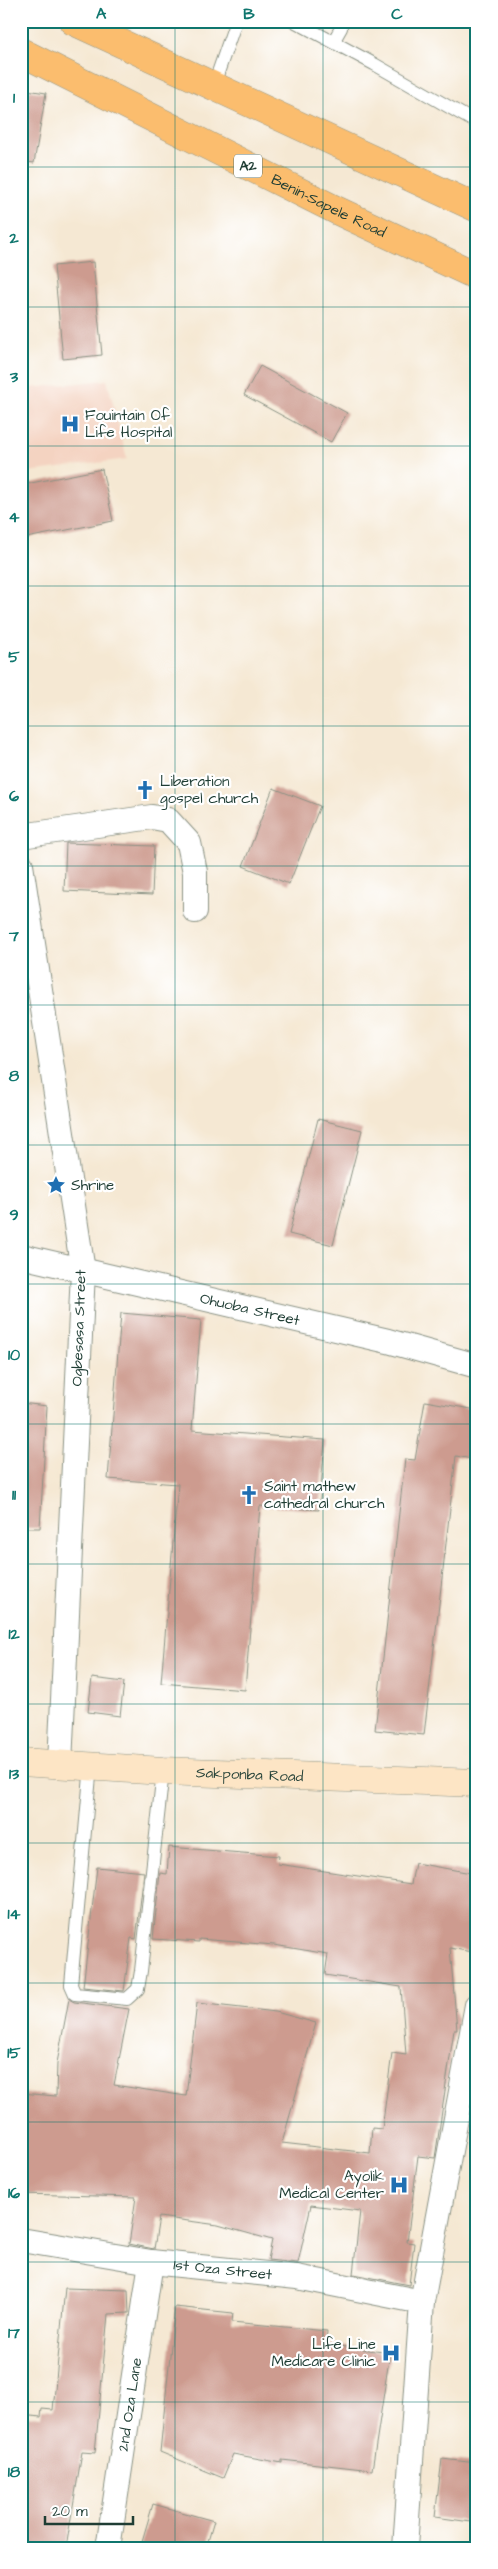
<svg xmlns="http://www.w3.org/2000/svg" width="498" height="2569" viewBox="0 0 498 2569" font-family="'Architects Daughter',sans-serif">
	<rect width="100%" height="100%" fill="#fff"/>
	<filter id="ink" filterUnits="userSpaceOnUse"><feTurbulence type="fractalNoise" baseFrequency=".02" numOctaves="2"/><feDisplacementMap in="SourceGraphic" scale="10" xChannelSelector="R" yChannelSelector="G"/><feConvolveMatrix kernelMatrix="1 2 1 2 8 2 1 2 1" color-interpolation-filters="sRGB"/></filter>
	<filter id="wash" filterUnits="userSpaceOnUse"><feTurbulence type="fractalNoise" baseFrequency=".0096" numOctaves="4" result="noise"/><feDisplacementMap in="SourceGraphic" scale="20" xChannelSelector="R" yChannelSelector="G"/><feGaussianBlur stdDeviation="1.12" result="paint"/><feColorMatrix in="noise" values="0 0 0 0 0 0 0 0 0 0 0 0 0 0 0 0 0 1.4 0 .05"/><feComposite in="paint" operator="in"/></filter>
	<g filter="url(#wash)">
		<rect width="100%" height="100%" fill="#f5e8d3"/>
		<path fill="#f4d3c1" d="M 107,380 L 127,459 L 21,473 L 21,389 Z"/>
		<g id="blocks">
			<path fill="#cd9b8f" d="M 21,89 L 46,93 L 34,163 L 21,161 Z
				M 93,262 L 102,355 L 63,359 L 54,266 Z
				M 260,366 L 347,413 L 331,442 L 244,395 Z
				M 102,469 L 113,521 L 21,539 L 21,485 Z
				M 273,788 L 320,806 L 289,884 L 243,866 Z
				M 66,843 L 154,846 L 152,895 L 64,891 Z
				M 318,1119 L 362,1130 L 333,1245 L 289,1234 Z
				M 121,1313 L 201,1320 L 192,1430 L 325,1440 L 319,1510 L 260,1506 L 245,1690 L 161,1683 L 178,1484 L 108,1479 Z
				M 425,1401 L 477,1410 L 477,1460 L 456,1456 L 424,1735 L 375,1730 L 405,1459 L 415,1460 Z
				M 21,1403 L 47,1406 L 40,1528 L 21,1528 Z
				M 92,1678 L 124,1682 L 120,1716 L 88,1712 Z
				M 169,1847 L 279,1856 L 278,1864 L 411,1884 L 415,1863 L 477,1874 L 477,1953 L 450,1948 L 457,2030 L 454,2030 L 435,2158 L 418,2156 L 407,2242 L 414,2243 L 409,2285 L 353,2274 L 360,2211 L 311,2205 L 298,2263 L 268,2260 L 272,2240 L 218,2225 L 159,2217 L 154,2249 L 129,2244 L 136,2197 L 21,2194 L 21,2093 L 56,2096 L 57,2063 L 69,1999 L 74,2002 L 129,2009 L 114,2085 L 186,2096 L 197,2003 L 276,2012 L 316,2023 L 282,2143 L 370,2153 L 372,2128 L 382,2129 L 392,2053 L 406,2055 L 401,1987 L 325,1975 L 328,1954 L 274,1945 L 199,1939 L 199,1942 L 153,1939 L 160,1873 L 167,1874 Z
				M 97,1867 L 144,1872 L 136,1939 L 131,1938 L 124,1991 L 83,1987 Z
				M 65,2288 L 128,2290 L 129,2313 L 108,2314 L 95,2453 L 82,2452 L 66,2548 L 21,2548 L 21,2415 L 41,2417 L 42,2409 L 53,2410 Z
				M 175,2307 L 233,2313 L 232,2322 L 327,2331 L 326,2344 L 390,2353 L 372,2470 L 282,2460 L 282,2463 L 233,2454 L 223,2478 L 160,2452 Z
				M 442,2459 L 477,2463 L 471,2522 L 435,2517 Z
				M 153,2504 L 214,2521 L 206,2548 L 140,2548 Z"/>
		</g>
	</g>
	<g filter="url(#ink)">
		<use href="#blocks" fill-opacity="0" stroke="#8a9284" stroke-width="1"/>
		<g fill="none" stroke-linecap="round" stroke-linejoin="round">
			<g stroke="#8a9284" stroke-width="14">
				<path id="service" d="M 294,21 L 374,64 L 477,123
					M 333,42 L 341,28 L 340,21
					M 213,87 L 236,21
					M 91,1765 L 71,1985 L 75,1994 L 127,1999 L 138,1989 L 141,1971 L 163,1771"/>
			</g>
			<g stroke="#8a9284" stroke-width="26">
				<g id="minor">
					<path d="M 21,836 L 152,817 L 168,820 L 189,843 L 195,872 L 195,911"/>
					<path d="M 21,865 L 83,1271 L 60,1764"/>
					<path id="s1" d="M 21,1256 L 388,1341 L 477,1366"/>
					<path id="s2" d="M 21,2240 L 151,2262 L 297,2277 L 422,2302"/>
					<path id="s3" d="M 108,2548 L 151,2262"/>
					<path d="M 405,2548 L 422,2302 L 477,2005"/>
				</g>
			</g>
			<g stroke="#8a9284" stroke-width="29">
				<g id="secondary">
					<path id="s4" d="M 21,1762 L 163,1771 L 477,1783"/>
				</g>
			</g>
			<g stroke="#8a9284" stroke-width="29">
				<g id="trunk">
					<path d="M 73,21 L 477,208"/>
					<path id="s5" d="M 21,52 L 338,211 L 477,276"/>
				</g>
			</g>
			<use href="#service" stroke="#fff" stroke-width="12"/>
			<use href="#minor" stroke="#fff" stroke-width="24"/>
			<use href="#secondary" stroke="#fde5c5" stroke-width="28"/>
			<use href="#trunk" stroke="#fbbd6e" stroke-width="28"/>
		</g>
	</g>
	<path fill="none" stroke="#0f766e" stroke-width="1" stroke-opacity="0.55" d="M 175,21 L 175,2548M 323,21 L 323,2548M 21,167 L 477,167M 21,307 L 477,307M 21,446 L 477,446M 21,586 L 477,586M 21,726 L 477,726M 21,866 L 477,866M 21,1005 L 477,1005M 21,1145 L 477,1145M 21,1284 L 477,1284M 21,1424 L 477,1424M 21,1564 L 477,1564M 21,1704 L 477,1704M 21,1843 L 477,1843M 21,1983 L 477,1983M 21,2122 L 477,2122M 21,2262 L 477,2262M 21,2402 L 477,2402"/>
	<defs>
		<g id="hospital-bare" transform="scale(1.5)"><path d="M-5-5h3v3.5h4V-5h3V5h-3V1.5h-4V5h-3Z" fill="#1f6fb2" stroke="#fff" stroke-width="2.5" paint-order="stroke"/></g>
		<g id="church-bare" transform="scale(1.5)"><path d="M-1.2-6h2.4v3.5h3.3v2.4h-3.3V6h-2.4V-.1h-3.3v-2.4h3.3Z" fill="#1f6fb2" stroke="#fff" stroke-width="2.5" paint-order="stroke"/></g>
		<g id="sight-bare" transform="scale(1.5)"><path d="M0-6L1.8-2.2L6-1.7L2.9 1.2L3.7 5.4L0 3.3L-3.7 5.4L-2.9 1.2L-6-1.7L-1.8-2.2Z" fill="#1f6fb2" stroke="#fff" stroke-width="2.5" paint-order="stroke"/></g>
	</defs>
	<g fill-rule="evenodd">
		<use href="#hospital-bare" x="70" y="424"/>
		<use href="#church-bare" x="145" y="790"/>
		<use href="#sight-bare" x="56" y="1185"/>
		<use href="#church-bare" x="249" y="1495"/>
		<use href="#hospital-bare" x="399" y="2185"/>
		<use href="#hospital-bare" x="391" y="2353"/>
	</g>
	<g text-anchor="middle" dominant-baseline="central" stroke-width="4.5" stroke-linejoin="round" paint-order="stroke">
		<rect fill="#fff" stroke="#627771" stroke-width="1" x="234" y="154.5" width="28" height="23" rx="4"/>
		<g font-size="14" font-weight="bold" fill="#1f3d34">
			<text x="248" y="166">A2</text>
		</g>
		<g font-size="15" fill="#1f3d34" stroke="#fff">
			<text stroke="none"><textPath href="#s5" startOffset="344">Benin-Sapele Road</textPath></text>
			<text stroke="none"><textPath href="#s1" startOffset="235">Ohuoba Street</textPath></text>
			<text transform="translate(79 1328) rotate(-88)">Ogbesasa Street</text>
			<text stroke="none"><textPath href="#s4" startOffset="229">Sakponba Road</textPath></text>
			<text stroke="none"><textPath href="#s2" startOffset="204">1st Oza Street</textPath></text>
			<text stroke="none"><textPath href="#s3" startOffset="145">2nd Oza Lane</textPath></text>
		</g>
		<g font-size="15" fill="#1f3d34" stroke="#fff" text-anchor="start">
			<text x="85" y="415">Fouintain Of<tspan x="85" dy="17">Life Hospital</tspan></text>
			<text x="160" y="781">Liberation<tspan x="160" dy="17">gospel church</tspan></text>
			<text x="71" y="1185">Shrine</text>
			<text x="264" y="1486">Saint mathew<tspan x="264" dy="17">cathedral church</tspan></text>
			<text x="384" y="2176" text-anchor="end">Ayolik<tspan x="384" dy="17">Medical Center</tspan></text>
			<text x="376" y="2344" text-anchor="end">Life Line<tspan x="376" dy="17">Medicare Clinic</tspan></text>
		</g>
	</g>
	<rect width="498" height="2569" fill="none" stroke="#fff" stroke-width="55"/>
	<path d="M45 2516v8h88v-8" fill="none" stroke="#1f3d34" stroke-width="2.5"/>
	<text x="52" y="2516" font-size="15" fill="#1f3d34" stroke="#ffffff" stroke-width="4" paint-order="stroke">20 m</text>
	<rect x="28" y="28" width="442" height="2514" fill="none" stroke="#0f766e" stroke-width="2"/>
	<g font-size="16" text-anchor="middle" font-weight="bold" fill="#0f766e">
		<text x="101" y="19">A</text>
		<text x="249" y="19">B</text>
		<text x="397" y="19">C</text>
		<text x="14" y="103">1</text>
		<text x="14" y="243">2</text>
		<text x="14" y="382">3</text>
		<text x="14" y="522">4</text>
		<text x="14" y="662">5</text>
		<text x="14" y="801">6</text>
		<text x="14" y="941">7</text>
		<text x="14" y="1081">8</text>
		<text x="14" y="1220">9</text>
		<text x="14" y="1360">10</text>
		<text x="14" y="1500">11</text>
		<text x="14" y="1639">12</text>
		<text x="14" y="1779">13</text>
		<text x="14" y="1919">14</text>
		<text x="14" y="2058">15</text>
		<text x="14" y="2198">16</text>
		<text x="14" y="2338">17</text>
		<text x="14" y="2477">18</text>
	</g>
</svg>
